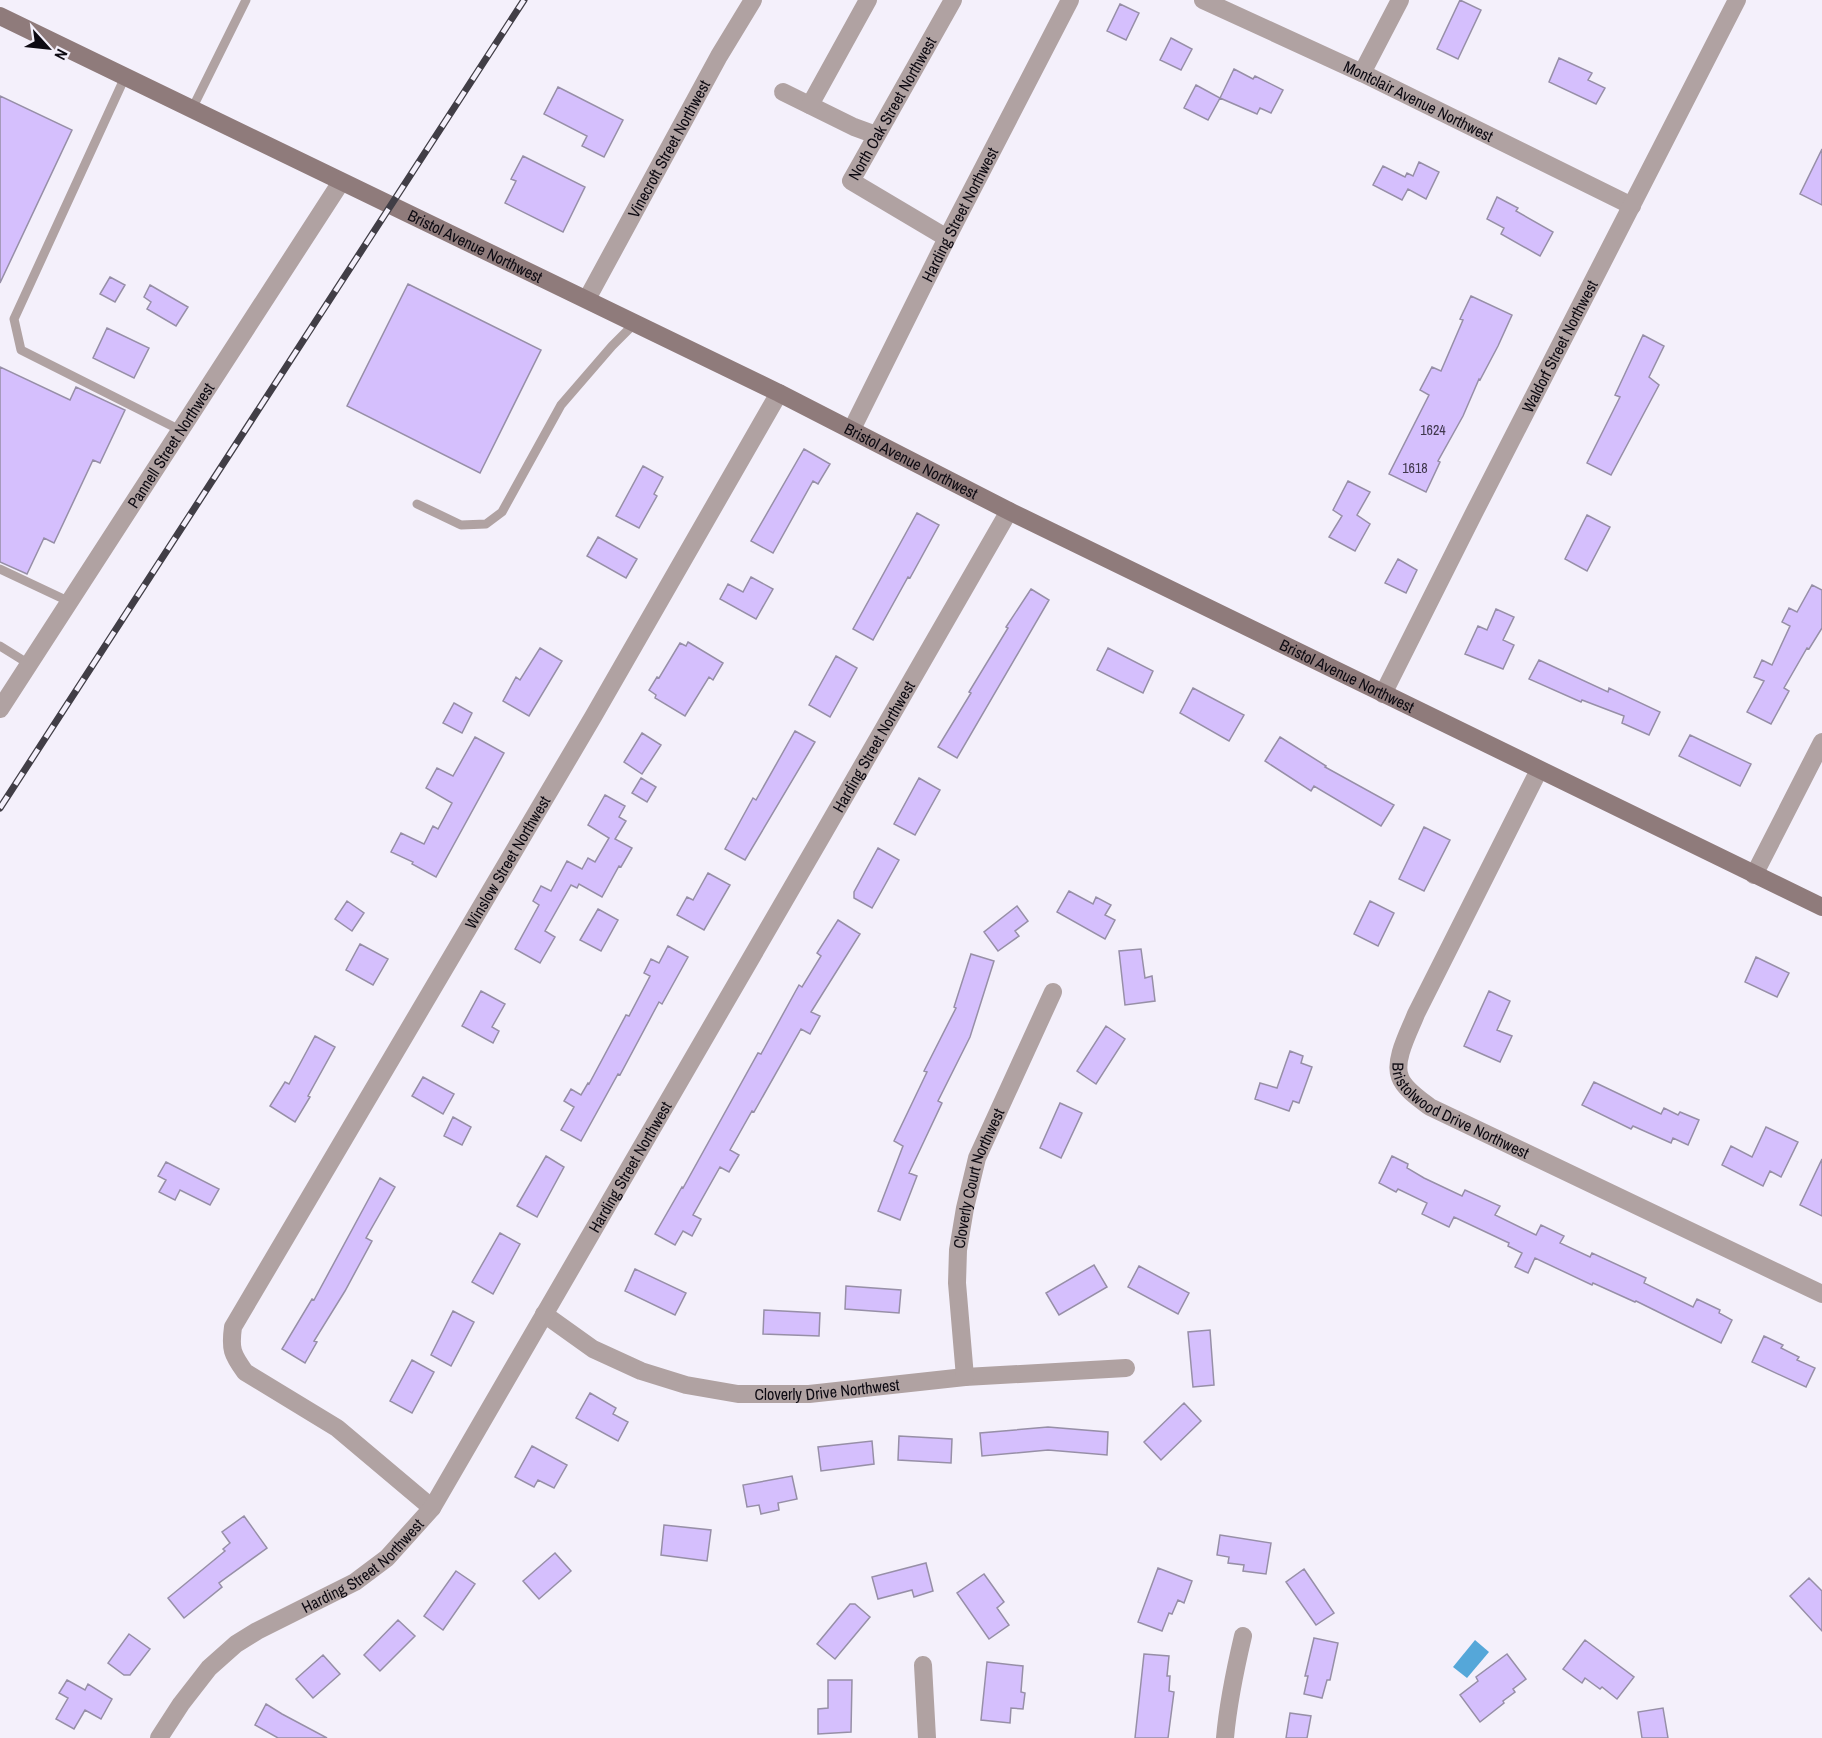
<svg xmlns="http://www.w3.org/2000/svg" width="1822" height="1738" viewBox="0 0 1822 1738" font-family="'Archivo Narrow',sans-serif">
	<rect width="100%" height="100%" fill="#f4f0fb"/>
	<path fill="#55a7d9" d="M 1475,1640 L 1489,1652 L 1467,1678 L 1453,1667 Z"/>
	<path fill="#d5bffd" stroke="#978fa7" stroke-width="1.5" d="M 1460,0 L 1481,10 L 1458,59 L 1437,49 Z
		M 1120,4 L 1139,13 L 1126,40 L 1107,31 Z
		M 1171,38 L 1192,49 L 1181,70 L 1160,60 Z
		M 1559,58 L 1592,73 L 1588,80 L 1605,88 L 1596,104 L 1549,82 Z
		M 1234,69 L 1253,79 L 1255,76 L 1283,90 L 1271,113 L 1260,108 L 1257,114 L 1220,98 Z
		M 1196,85 L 1220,98 L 1208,120 L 1184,108 Z
		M 558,87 L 623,120 L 604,157 L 582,146 L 587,136 L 544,114 Z
		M 0,96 L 72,130 L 0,283 Z
		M 1822,149 L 1822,205 L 1800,194 Z
		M 523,156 L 585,187 L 563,232 L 505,203 L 516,181 L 511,179 Z
		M 1419,162 L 1439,172 L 1426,199 L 1408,189 L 1402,200 L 1373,185 L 1383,166 L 1405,177 L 1407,173 L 1413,176 Z
		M 1497,197 L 1518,208 L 1516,211 L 1553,232 L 1540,256 L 1501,234 L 1504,228 L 1487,219 Z
		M 110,277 L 125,285 L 115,302 L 100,294 Z
		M 408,284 L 541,350 L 480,473 L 347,406 Z
		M 150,285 L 188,307 L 176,326 L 147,309 L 151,302 L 144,297 Z
		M 1471,296 L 1512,315 L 1498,346 L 1480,380 L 1479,379 L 1463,416 L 1438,461 L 1440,462 L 1426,492 L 1389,474 L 1429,395 L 1420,390 L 1432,367 L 1441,371 L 1463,320 L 1460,319 Z
		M 107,328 L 149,348 L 134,378 L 93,358 Z
		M 1643,335 L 1664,346 L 1649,377 L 1659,385 L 1611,475 L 1587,463 L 1620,397 L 1615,395 Z
		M 0,367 L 70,400 L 76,387 L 125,410 L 100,463 L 93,460 L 54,543 L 44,538 L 27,574 L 0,562 Z
		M 804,449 L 830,464 L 818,484 L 813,481 L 773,553 L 751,541 Z
		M 643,466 L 663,477 L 654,494 L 657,496 L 639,528 L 616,516 Z
		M 1348,481 L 1370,492 L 1357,515 L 1370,524 L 1355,551 L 1329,537 L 1342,516 L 1333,510 Z
		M 917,513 L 939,525 L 910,578 L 908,577 L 873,640 L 853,629 Z
		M 1587,515 L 1610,527 L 1587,571 L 1565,559 Z
		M 598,537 L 637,559 L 626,578 L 587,556 Z
		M 1398,559 L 1417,570 L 1406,593 L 1385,583 Z
		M 751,577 L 773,589 L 756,619 L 720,599 L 728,584 L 743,592 Z
		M 1812,585 L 1822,590 L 1822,628 L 1809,649 L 1807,648 L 1784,688 L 1789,691 L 1771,724 L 1747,712 L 1764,681 L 1754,677 L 1762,660 L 1772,665 L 1790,626 L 1782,622 L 1789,608 L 1797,612 Z
		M 1031,589 L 1049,600 L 957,758 L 938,747 L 971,693 L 969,692 L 1008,628 L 1006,627 Z
		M 1496,609 L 1514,617 L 1503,640 L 1514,645 L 1503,669 L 1465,654 L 1478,626 L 1487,630 Z
		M 688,642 L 723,663 L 713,680 L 709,677 L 685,716 L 655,698 L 656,695 L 649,690 L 657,677 L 659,678 L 680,643 L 686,646 Z
		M 540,648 L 562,661 L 529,716 L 503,701 L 516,677 L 520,680 Z
		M 1108,648 L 1153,671 L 1143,693 L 1097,670 Z
		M 836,656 L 857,668 L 830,717 L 809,705 Z
		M 1539,660 L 1608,692 L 1609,688 L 1660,712 L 1649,735 L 1622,723 L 1624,716 L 1582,700 L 1581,702 L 1529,679 Z
		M 1193,688 L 1244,715 L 1229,741 L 1180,713 Z
		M 454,703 L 472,713 L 462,733 L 443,723 Z
		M 795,731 L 815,742 L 745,860 L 725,849 L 753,798 L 756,800 Z
		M 642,733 L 661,745 L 642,774 L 624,762 Z
		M 1690,735 L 1751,764 L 1740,786 L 1679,756 Z
		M 475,737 L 504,753 L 436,877 L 412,864 L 413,862 L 391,852 L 401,833 L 424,844 L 433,826 L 438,829 L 452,803 L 426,788 L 437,768 L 453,776 Z
		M 1280,737 L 1326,766 L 1325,767 L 1394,805 L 1381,826 L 1314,786 L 1311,791 L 1265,761 Z
		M 641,778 L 656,787 L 647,802 L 632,793 Z
		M 919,778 L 940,790 L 915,835 L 894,824 Z
		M 605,795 L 625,806 L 619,817 L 626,821 L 615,839 L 632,848 L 621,867 L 619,866 L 602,897 L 579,884 L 577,888 L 571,885 L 545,931 L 555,937 L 540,963 L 515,949 L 539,905 L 533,901 L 541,886 L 551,891 L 567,861 L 582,869 L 588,858 L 595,862 L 609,838 L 588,825 Z
		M 1424,827 L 1450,840 L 1424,891 L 1399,879 Z
		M 878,848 L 899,860 L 872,908 L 854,898 L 854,892 Z
		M 708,873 L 730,885 L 704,930 L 677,915 L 687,897 L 693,900 Z
		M 1069,891 L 1093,904 L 1096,897 L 1111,905 L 1105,915 L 1115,920 L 1105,939 L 1057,912 Z
		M 347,901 L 364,913 L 352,931 L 335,919 Z
		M 1370,901 L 1394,913 L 1378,946 L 1354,934 Z
		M 1017,906 L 1028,921 L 1015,931 L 1019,936 L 998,951 L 984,932 Z
		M 598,909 L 618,920 L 601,951 L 580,940 Z
		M 838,920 L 860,934 L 811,1012 L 820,1016 L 810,1034 L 801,1029 L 754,1112 L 752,1111 L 730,1150 L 739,1155 L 729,1172 L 720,1167 L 693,1215 L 701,1219 L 692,1236 L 683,1231 L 675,1245 L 655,1234 L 682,1187 L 683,1188 L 758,1053 L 761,1054 L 799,985 L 802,987 L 821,956 L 817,953 Z
		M 360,944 L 388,959 L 373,985 L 346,970 Z
		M 668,946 L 688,957 L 662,1004 L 659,1002 L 620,1075 L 618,1074 L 581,1141 L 561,1130 L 574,1107 L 564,1101 L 571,1089 L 581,1095 L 588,1083 L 589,1084 L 626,1015 L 629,1016 L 650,976 L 644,973 L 651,959 L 659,963 Z
		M 1141,949 L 1145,978 L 1152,976 L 1155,1001 L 1125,1005 L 1119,951 Z
		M 971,954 L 994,961 L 970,1037 L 938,1101 L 942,1103 L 909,1173 L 917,1176 L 900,1220 L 878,1211 L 903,1146 L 894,1141 L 927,1072 L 924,1071 L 956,1008 L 954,1007 Z
		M 1756,957 L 1789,973 L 1777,997 L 1745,982 Z
		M 481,991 L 505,1004 L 492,1027 L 499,1031 L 493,1043 L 462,1026 Z
		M 1489,991 L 1510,1001 L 1497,1030 L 1512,1036 L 1500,1062 L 1464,1046 Z
		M 1106,1026 L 1125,1039 L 1096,1084 L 1077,1071 Z
		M 315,1036 L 335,1047 L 308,1096 L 310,1097 L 295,1122 L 270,1106 L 285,1082 L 289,1084 Z
		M 1290,1051 L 1303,1056 L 1301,1063 L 1312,1067 L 1299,1103 L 1293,1101 L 1289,1111 L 1255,1099 L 1260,1083 L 1277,1088 Z
		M 423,1077 L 454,1094 L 443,1114 L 412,1096 Z
		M 1594,1082 L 1661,1114 L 1664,1108 L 1678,1115 L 1680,1112 L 1699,1120 L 1688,1145 L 1673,1138 L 1671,1143 L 1633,1126 L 1631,1129 L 1582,1105 Z
		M 1060,1103 L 1082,1113 L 1061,1158 L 1040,1148 Z
		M 453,1117 L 471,1127 L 462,1145 L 444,1136 Z
		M 1766,1127 L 1798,1142 L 1781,1177 L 1770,1171 L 1763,1186 L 1722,1165 L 1731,1146 L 1752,1157 Z
		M 546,1156 L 564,1167 L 537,1217 L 517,1206 Z
		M 1392,1156 L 1408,1164 L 1407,1168 L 1424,1178 L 1462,1196 L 1465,1190 L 1500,1206 L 1495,1215 L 1536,1235 L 1541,1225 L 1564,1236 L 1560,1243 L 1590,1257 L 1592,1253 L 1646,1278 L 1644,1283 L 1693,1307 L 1697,1299 L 1720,1310 L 1719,1313 L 1732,1320 L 1721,1343 L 1636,1301 L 1635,1302 L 1593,1283 L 1592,1285 L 1535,1258 L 1528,1273 L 1515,1267 L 1522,1253 L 1508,1246 L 1509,1243 L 1454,1217 L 1449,1227 L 1422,1214 L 1427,1203 L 1398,1189 L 1396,1192 L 1379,1183 Z
		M 1822,1159 L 1822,1216 L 1800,1205 Z
		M 166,1162 L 219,1189 L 210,1205 L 180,1190 L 175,1200 L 159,1192 L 166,1180 L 158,1176 Z
		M 380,1178 L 395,1187 L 366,1238 L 372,1241 L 345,1291 L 314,1341 L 317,1342 L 305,1363 L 282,1349 L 312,1299 L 314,1300 Z
		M 500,1233 L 520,1244 L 493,1294 L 472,1282 Z
		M 1094,1265 L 1107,1287 L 1059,1315 L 1046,1293 Z
		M 1139,1266 L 1189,1293 L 1178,1314 L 1128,1287 Z
		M 635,1269 L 686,1293 L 675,1315 L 625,1291 Z
		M 846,1286 L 901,1290 L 899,1313 L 845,1309 Z
		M 764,1310 L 820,1313 L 819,1336 L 763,1334 Z
		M 453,1311 L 474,1322 L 451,1366 L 431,1355 Z
		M 1210,1330 L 1214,1385 L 1193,1387 L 1188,1332 Z
		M 1764,1336 L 1783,1345 L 1781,1348 L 1799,1357 L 1797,1360 L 1815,1368 L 1806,1387 L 1752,1362 Z
		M 412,1360 L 434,1372 L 412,1413 L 390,1401 Z
		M 590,1393 L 616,1408 L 613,1414 L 628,1422 L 618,1441 L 576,1418 Z
		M 1184,1403 L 1201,1421 L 1161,1460 L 1144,1442 Z
		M 1048,1427 L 1108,1432 L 1107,1455 L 1048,1450 L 982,1456 L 980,1433 Z
		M 899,1436 L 952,1439 L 951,1463 L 898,1460 Z
		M 872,1441 L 874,1464 L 821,1471 L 818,1447 Z
		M 532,1446 L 567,1465 L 554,1488 L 538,1480 L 534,1487 L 515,1477 Z
		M 792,1476 L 797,1499 L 778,1503 L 779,1510 L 761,1514 L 759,1505 L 747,1507 L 743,1485 Z
		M 244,1516 L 267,1548 L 219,1583 L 222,1587 L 184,1618 L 168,1598 L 225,1551 L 223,1549 L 230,1543 L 222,1532 Z
		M 664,1525 L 711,1530 L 707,1561 L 661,1555 Z
		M 1220,1535 L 1271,1543 L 1266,1574 L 1243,1571 L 1244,1565 L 1228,1563 L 1229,1557 L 1217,1555 Z
		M 555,1553 L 571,1571 L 539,1599 L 523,1581 Z
		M 926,1563 L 933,1591 L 914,1597 L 912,1590 L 878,1599 L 872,1577 Z
		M 1158,1568 L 1192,1581 L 1184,1603 L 1178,1600 L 1172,1614 L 1169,1613 L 1162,1631 L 1138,1622 Z
		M 1304,1569 L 1334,1613 L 1316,1625 L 1286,1582 Z
		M 456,1571 L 475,1584 L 443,1630 L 424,1616 Z
		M 984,1574 L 1004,1602 L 997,1608 L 1009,1625 L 989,1639 L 957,1593 Z
		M 1809,1578 L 1822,1591 L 1822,1631 L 1790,1596 Z
		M 850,1604 L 855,1604 L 870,1617 L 835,1659 L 817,1644 Z
		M 398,1620 L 415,1636 L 380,1671 L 364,1655 Z
		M 129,1634 L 150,1649 L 130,1675 L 124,1675 L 108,1663 Z
		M 1314,1638 L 1338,1643 L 1330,1680 L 1327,1680 L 1322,1698 L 1304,1694 L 1308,1676 L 1305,1676 Z
		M 1585,1640 L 1634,1677 L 1617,1699 L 1602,1687 L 1600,1689 L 1585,1678 L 1582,1683 L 1563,1669 Z
		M 1144,1654 L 1169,1656 L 1167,1676 L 1170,1676 L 1169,1691 L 1174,1692 L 1168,1738 L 1135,1738 Z
		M 1507,1654 L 1526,1679 L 1513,1689 L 1515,1692 L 1503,1701 L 1504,1703 L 1480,1722 L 1460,1695 L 1478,1681 L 1476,1677 Z
		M 323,1655 L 340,1674 L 313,1698 L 296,1679 Z
		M 987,1662 L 1023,1666 L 1021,1692 L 1025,1693 L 1023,1709 L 1011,1708 L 1010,1723 L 981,1720 Z
		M 67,1680 L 85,1690 L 88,1684 L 112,1699 L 101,1719 L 85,1710 L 74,1729 L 56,1719 L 68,1698 L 59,1693 Z
		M 828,1680 L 852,1680 L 851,1732 L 818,1734 L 818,1709 L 828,1708 Z
		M 266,1704 L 282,1714 L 327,1738 L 278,1738 L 255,1725 Z
		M 1663,1708 L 1668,1738 L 1642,1738 L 1638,1712 Z
		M 1290,1713 L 1311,1716 L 1307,1738 L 1286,1738 Z"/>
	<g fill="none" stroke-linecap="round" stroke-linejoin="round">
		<path stroke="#b0a2a2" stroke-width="9" d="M 125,77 L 14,319 L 21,350 L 180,430
			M 192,109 L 246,0
			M 417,504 L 461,525 L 486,524 L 502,512 L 561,405 L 612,346 L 635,323
			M 0,569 L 70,602
			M 0,646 L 29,664"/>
		<g stroke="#b0a2a2" stroke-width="18">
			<path id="s1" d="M 1203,0 L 1362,73 L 1632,206"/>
			<path d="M 1362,73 L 1400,0"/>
			<path d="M 783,92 L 854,127 L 876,135"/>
			<path d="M 810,105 L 868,0"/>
			<path id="s2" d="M 947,238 L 851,181 L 953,0"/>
			<path id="s3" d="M 587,299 L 719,56 L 753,0"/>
			<path id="s4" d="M 852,429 L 947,238 L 1070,0"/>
			<path id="s5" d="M 1383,694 L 1475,511 L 1737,0"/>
			<path id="s6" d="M 0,709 L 341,182"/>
			<path id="s7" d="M 1539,770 L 1416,1014 C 1410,1030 1393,1060 1400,1077 C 1404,1089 1421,1100 1430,1107 L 1822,1294"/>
			<path d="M 1754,875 L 1822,742"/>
			<path id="s8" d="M 544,1314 L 593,1349 L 641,1371 L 686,1385 L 738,1394 L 809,1394 L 965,1377 L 1126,1368"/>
			<path id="s9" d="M 965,1377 L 957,1283 L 958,1250 L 965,1208 L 977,1158 L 1053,992"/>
			<path id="s10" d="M 432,1508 L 337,1428 L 245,1372 C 232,1354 230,1349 233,1327 L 593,717 L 779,393"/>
			<path d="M 923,1665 L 927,1738"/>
			<path id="s11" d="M 159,1738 L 181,1704 L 209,1668 L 236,1644 L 257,1631 L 355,1582 L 387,1558 L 432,1508 L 823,834 L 1009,511"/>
			<path d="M 1225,1738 C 1228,1703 1235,1670 1243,1636"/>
		</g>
		<path stroke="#8f7b7b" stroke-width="18" id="s12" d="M 0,16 L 779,393 L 1009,511 L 1822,907"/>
		<g stroke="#413e46" stroke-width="7">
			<path id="rail" d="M 0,808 L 524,0"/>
		</g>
		<use href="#rail" stroke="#f4f0fb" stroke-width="4.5" stroke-dasharray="14" stroke-linecap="butt"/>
	</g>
	<g text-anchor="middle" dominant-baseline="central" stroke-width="5" stroke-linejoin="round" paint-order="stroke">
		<g font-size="14" fill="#3f374d">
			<text x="1433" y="430">1624</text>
			<text x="1415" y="468">1618</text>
		</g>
		<g font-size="16" fill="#0d0a12" stroke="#f4f0fb">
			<text stroke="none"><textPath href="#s1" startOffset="238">Montclair Avenue Northwest</textPath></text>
			<text stroke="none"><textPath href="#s2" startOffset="195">North Oak Street Northwest</textPath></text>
			<text stroke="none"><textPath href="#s3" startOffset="171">Vinecroft Street Northwest</textPath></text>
			<text stroke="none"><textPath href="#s4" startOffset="240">Harding Street Northwest</textPath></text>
			<text stroke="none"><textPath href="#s12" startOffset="528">Bristol Avenue Northwest</textPath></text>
			<text stroke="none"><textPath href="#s5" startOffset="390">Waldorf Street Northwest</textPath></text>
			<text stroke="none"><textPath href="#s6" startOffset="314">Pannell Street Northwest</textPath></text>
			<text stroke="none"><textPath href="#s12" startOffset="1014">Bristol Avenue Northwest</textPath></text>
			<text stroke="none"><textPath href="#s12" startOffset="1500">Bristol Avenue Northwest</textPath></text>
			<text stroke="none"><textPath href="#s11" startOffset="1244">Harding Street Northwest</textPath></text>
			<text stroke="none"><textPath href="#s10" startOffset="820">Winslow Street Northwest</textPath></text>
			<text stroke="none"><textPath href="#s7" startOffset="408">Bristolwood Drive Northwest</textPath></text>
			<text stroke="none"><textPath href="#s11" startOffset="758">Harding Street Northwest</textPath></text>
			<text stroke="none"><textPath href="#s9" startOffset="202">Cloverly Court Northwest</textPath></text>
			<text stroke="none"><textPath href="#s8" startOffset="302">Cloverly Drive Northwest</textPath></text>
			<text stroke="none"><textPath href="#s11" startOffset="272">Harding Street Northwest</textPath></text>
		</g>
	</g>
	<g transform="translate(48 48) rotate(117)" stroke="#f4f0fb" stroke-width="4.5" paint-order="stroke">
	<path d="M0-4.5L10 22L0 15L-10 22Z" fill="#0d0a12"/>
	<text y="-9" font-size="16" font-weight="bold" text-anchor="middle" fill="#0d0a12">N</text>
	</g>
</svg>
